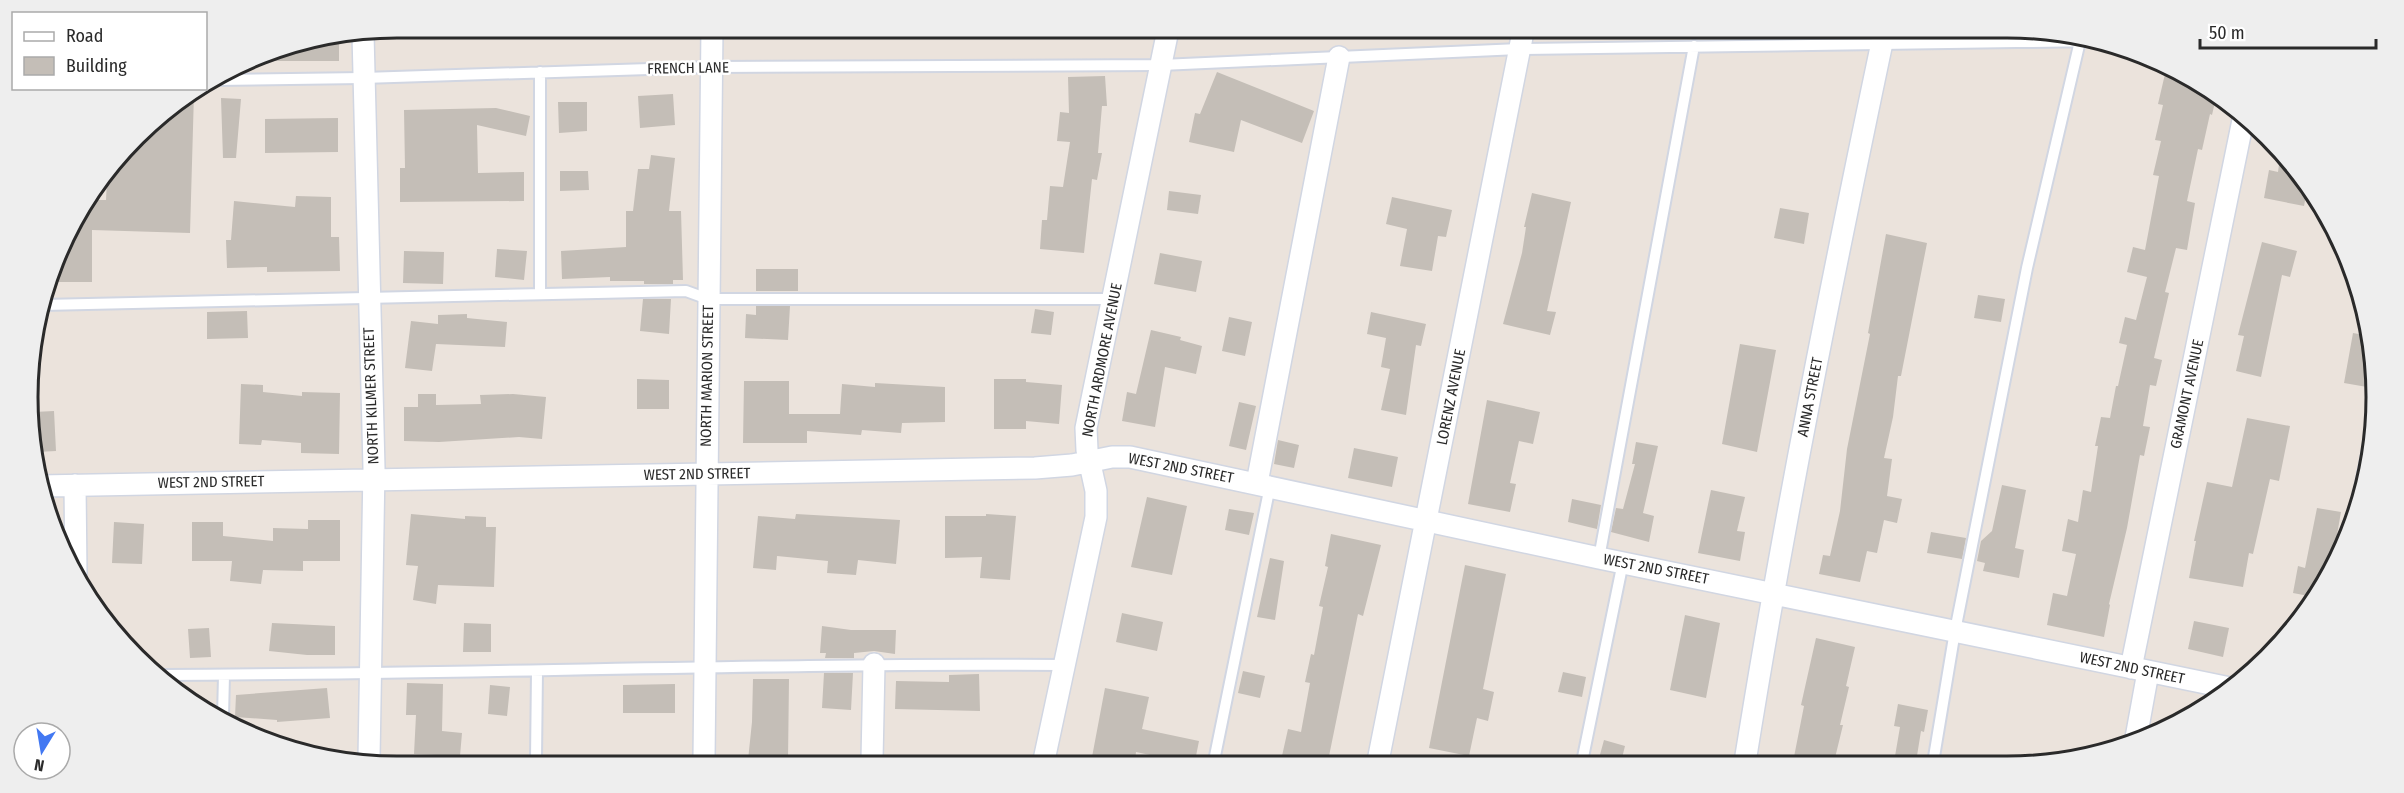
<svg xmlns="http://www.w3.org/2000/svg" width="2404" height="793" viewBox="0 0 2404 793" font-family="'Fira Sans Condensed',sans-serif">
	<rect width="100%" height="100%" fill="#ebe3dc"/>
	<path fill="#c4beb7" d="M 339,38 L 339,61 L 270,61 L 269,52 Z
		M 1217,72 L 1314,111 L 1302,143 L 1241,120 L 1234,152 L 1189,142 L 1195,113 L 1200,114 Z
		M 2165,74 L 2187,79 L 2213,89 L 2217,93 L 2212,115 L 2210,114 L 2202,150 L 2198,149 L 2187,201 L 2195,203 L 2187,250 L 2176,248 L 2165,292 L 2169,293 L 2154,358 L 2162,360 L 2156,386 L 2150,385 L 2143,426 L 2150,427 L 2144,456 L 2140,455 L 2127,528 L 2109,604 L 2110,605 L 2104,637 L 2047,625 L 2053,593 L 2067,596 L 2076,554 L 2062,551 L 2068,519 L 2078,522 L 2083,490 L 2091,492 L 2098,446 L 2095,446 L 2101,417 L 2110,418 L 2116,386 L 2118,386 L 2127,345 L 2119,343 L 2125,317 L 2136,320 L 2147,277 L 2127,272 L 2133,247 L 2145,250 L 2159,176 L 2153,175 L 2161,141 L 2155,140 L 2163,105 L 2158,104 Z
		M 1105,76 L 1107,106 L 1102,106 L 1098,153 L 1102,153 L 1097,180 L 1092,179 L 1084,253 L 1040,249 L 1042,220 L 1047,220 L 1050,186 L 1063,187 L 1070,142 L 1057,141 L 1060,112 L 1069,113 L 1068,77 Z
		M 194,93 L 190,233 L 92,230 L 92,282 L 50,282 L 65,233 L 92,198 L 92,200 L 106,200 L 107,179 L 153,119 Z
		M 673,94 L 675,125 L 640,128 L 638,96 Z
		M 221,98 L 241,99 L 236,158 L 223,158 Z
		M 558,102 L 587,102 L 587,131 L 559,133 Z
		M 496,108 L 530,116 L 526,136 L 477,125 L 478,173 L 524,172 L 524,201 L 400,202 L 400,168 L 405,168 L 404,110 Z
		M 338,118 L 338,152 L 265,153 L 265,119 Z
		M 651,155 L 675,158 L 669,211 L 681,211 L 683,280 L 673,280 L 673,284 L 644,284 L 644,281 L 610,281 L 610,277 L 562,279 L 561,251 L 626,247 L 626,211 L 633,211 L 638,169 L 649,169 Z
		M 2280,157 L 2308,185 L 2304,206 L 2264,198 L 2269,170 L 2278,172 Z
		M 560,171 L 588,171 L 589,190 L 560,191 Z
		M 1169,191 L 1201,195 L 1198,214 L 1167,210 Z
		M 1532,193 L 1571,202 L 1547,311 L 1556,312 L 1550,335 L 1503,324 L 1522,253 L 1526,227 L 1524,227 Z
		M 296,196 L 331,197 L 331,237 L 339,237 L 340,271 L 267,272 L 267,267 L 227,268 L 226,240 L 231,240 L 234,201 L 295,207 Z
		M 1392,197 L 1452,210 L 1446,237 L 1438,236 L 1432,271 L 1400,266 L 1407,229 L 1386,224 Z
		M 1780,208 L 1809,213 L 1804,244 L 1774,238 Z
		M 1886,234 L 1927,243 L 1901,376 L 1898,376 L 1893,417 L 1884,458 L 1892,459 L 1887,496 L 1902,499 L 1897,523 L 1884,520 L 1877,553 L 1867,551 L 1860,582 L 1819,574 L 1823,555 L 1830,556 L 1840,511 L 1847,449 L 1870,334 L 1868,333 Z
		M 2262,242 L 2297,251 L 2290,277 L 2282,275 L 2261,377 L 2236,371 L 2244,336 L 2238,335 Z
		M 497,249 L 527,251 L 524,280 L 495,277 Z
		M 404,251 L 444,252 L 443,284 L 403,283 Z
		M 1160,253 L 1202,261 L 1196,292 L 1154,284 Z
		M 756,269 L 798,269 L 798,291 L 756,291 Z
		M 1978,295 L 2005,299 L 2001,322 L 1974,318 Z
		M 643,299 L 671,299 L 669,334 L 640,331 Z
		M 756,306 L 790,306 L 788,340 L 745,338 L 746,314 L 756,315 Z
		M 1035,309 L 1054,312 L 1051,335 L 1031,333 Z
		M 247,311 L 248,338 L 207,339 L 207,312 Z
		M 1371,312 L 1426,324 L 1421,346 L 1416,345 L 1406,415 L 1381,410 L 1390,369 L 1381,367 L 1386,338 L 1367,334 Z
		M 467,314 L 467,318 L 507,322 L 505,347 L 436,344 L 432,371 L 405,368 L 411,321 L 438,324 L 438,315 Z
		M 1229,317 L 1252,322 L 1245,356 L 1222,351 Z
		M 1151,330 L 1181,337 L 1180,340 L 1202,346 L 1196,374 L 1165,367 L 1155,427 L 1122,421 L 1127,392 L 1136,394 Z
		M 2353,333 L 2370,336 L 2370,373 L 2367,387 L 2344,383 Z
		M 1740,344 L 1776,350 L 1757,452 L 1722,444 Z
		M 637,379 L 669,380 L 669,409 L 637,409 Z
		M 994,379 L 1026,379 L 1026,382 L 1062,385 L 1059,424 L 1026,421 L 1026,429 L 994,429 Z
		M 744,381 L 789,381 L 789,414 L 840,414 L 842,384 L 875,387 L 875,383 L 945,387 L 945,422 L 902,423 L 901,433 L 862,430 L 861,435 L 807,431 L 807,443 L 743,443 Z
		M 241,384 L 263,385 L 263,392 L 302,396 L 302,392 L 340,393 L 339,454 L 301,453 L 301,443 L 262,440 L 261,445 L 239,444 Z
		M 418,394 L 436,394 L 436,405 L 481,404 L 480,395 L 513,394 L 546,397 L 542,439 L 519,437 L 439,442 L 404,441 L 404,407 L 418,407 Z
		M 1487,400 L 1540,412 L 1533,444 L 1519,441 L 1510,483 L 1516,484 L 1510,512 L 1468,504 Z
		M 1239,402 L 1256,406 L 1246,450 L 1229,446 Z
		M 54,411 L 56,451 L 37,452 L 34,412 Z
		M 2247,418 L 2290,426 L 2279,481 L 2270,479 L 2253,554 L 2249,553 L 2243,587 L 2189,578 L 2196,541 L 2194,541 L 2207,482 L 2232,487 Z
		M 1278,440 L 1299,445 L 1294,468 L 1274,464 Z
		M 1636,442 L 1658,446 L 1643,513 L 1654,516 L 1649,542 L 1611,532 L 1616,508 L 1623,509 L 1635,464 L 1632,464 Z
		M 1354,448 L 1398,457 L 1392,487 L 1348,478 Z
		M 2002,485 L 2026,490 L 2015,548 L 2024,550 L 2019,578 L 1983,571 L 1985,563 L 1977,561 L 1981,541 L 1992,531 Z
		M 1711,490 L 1745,497 L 1737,531 L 1745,532 L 1740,561 L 1698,553 Z
		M 1147,497 L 1187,506 L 1172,575 L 1131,567 Z
		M 1572,499 L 1601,505 L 1597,529 L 1568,522 Z
		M 2317,508 L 2341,512 L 2331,569 L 2325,567 L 2320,590 L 2314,597 L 2293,593 L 2298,566 L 2305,568 Z
		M 1229,509 L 1254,513 L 1249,535 L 1225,530 Z
		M 411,514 L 465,519 L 465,516 L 486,517 L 486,527 L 496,527 L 494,587 L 438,585 L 436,604 L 413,600 L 418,566 L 406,565 Z
		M 796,514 L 900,520 L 896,564 L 858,560 L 856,575 L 827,573 L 828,561 L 777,556 L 776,570 L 753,568 L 758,516 L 795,519 Z
		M 986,514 L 1016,516 L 1010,580 L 980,578 L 982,557 L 945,558 L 945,516 L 986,516 Z
		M 308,520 L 340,520 L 340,561 L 303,561 L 303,571 L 263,570 L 261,584 L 230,581 L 232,561 L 192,561 L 192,522 L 223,522 L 223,536 L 273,541 L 273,528 L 308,529 Z
		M 114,522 L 144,524 L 142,564 L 112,563 Z
		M 1931,532 L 1966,538 L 1962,559 L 1927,553 Z
		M 1331,534 L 1381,545 L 1363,616 L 1358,614 L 1328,761 L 1305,761 L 1282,756 L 1288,729 L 1301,732 L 1310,683 L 1305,682 L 1311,654 L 1314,655 L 1323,607 L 1319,606 L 1328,567 L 1325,566 Z
		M 1270,558 L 1284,561 L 1275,620 L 1257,617 Z
		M 1465,565 L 1506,574 L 1483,689 L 1494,692 L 1488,721 L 1477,718 L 1469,756 L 1429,748 Z
		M 1122,613 L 1163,622 L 1157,651 L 1116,642 Z
		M 1685,615 L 1720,623 L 1706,698 L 1670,690 Z
		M 2194,621 L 2229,628 L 2223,657 L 2188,649 Z
		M 272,623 L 335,626 L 335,655 L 307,655 L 269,651 Z
		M 464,623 L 491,624 L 491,652 L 463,652 Z
		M 822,626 L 851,630 L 896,630 L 895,654 L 874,651 L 854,653 L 854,658 L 825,658 L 826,653 L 820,653 Z
		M 209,628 L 211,657 L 190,658 L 188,629 Z
		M 1816,638 L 1855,647 L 1846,686 L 1849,687 L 1840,725 L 1843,725 L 1834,762 L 1793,762 L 1804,706 L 1801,705 Z
		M 1243,671 L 1265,676 L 1260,698 L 1238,693 Z
		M 1563,672 L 1586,677 L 1582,697 L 1558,692 Z
		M 824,673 L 853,673 L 851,710 L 822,708 Z
		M 979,674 L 980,711 L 895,709 L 896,681 L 949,682 L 949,675 Z
		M 753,679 L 789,679 L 788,760 L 748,760 L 752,722 Z
		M 407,683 L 443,684 L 442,731 L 462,733 L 460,756 L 414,754 L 416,715 L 406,715 Z
		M 675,684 L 675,713 L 623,713 L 623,685 Z
		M 490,685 L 510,687 L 507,716 L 488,714 Z
		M 327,688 L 330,718 L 277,722 L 277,720 L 235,717 L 236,695 Z
		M 1105,688 L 1149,697 L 1142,729 L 1199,741 L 1195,761 L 1178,761 L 1136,752 L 1135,761 L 1106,761 L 1092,757 Z
		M 1898,704 L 1928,710 L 1924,732 L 1921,731 L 1916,762 L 1894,762 L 1900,727 L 1894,726 Z
		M 1604,740 L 1625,746 L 1621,762 L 1598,762 Z"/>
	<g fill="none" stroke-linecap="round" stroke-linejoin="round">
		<g stroke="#d1d6e2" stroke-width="14">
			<path id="service" d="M 215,80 L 363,78 L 712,67 L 1161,65 L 1519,49 L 2096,41
				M 540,293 L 540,72
				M 43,305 L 686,291 L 708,299 L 1114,299
				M 2357,503 L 2370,440
				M 1599,558 L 1694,46
				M 163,675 C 463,674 763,663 1063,665
				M 223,717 L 224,675
				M 536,759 L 537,671
				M 1214,761 L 1270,486
				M 1582,762 L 1623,562
				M 1933,763 L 1955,631 L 2027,268 L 2080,41"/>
		</g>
		<g stroke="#d1d6e2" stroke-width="24">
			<path id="minor" d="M 363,34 L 374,468 L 369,759
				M 1257,483 L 1339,57
				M 75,485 L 76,573
				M 39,486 L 1035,468 L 1072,465 L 1112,457 L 1130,457 L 1599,558 L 2230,688
				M 2131,668 L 2243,120
				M 2136,738 L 2148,672
				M 704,760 L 712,28
				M 872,760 L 874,664
				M 1044,760 L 1096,517 L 1096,491 L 1087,450 L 1086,428 L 1168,30
				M 1378,761 L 1523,32
				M 1745,762 C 1784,518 1833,275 1884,33"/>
		</g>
		<use href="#service" stroke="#fff" stroke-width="10"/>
		<use href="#minor" stroke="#fff" stroke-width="21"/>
	</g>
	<g text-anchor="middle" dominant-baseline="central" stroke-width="5" stroke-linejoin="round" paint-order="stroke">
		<g font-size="15" fill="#2a2a2a" stroke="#fff">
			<text transform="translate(688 68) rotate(-1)">FRENCH LANE</text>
			<text transform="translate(1102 360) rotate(-79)">NORTH ARDMORE AVENUE</text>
			<text transform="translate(707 376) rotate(-89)">NORTH MARION STREET</text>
			<text transform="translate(2187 394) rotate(-78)">GRAMONT AVENUE</text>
			<text transform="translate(371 396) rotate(-92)">NORTH KILMER STREET</text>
			<text transform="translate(1451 397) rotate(-79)">LORENZ AVENUE</text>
			<text transform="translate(1810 397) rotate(-79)">ANNA STREET</text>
			<text transform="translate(1181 468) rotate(11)">WEST 2ND STREET</text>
			<text transform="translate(697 474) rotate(-1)">WEST 2ND STREET</text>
			<text transform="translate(211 482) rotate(-1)">WEST 2ND STREET</text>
			<text transform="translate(1656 569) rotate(11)">WEST 2ND STREET</text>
			<text transform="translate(2132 668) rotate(12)">WEST 2ND STREET</text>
		</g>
	</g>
	<path d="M0 0H2404V793H0ZM397 38H2007A359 359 0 0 1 2366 397V397A359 359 0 0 1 2007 756H397A359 359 0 0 1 38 397V397A359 359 0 0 1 397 38Z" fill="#eee" fill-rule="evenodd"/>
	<path fill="none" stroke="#2a2a2a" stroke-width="3" d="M397 38H2007A359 359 0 0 1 2366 397V397A359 359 0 0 1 2007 756H397A359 359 0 0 1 38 397V397A359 359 0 0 1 397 38Z"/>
	<rect x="12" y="12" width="195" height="78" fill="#ffffff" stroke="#aaaaaa" stroke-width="1.5"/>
	<rect x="24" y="32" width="30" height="9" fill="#ffffff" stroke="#aaaaaa" stroke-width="1.5"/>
	<text x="66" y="42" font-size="18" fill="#2a2a2a">Road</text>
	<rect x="24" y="57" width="30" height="18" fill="#c4beb7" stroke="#aaaaaa" stroke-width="1.5"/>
	<text x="66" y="72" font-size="18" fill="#2a2a2a">Building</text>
	<g transform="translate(42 751) rotate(191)"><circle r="28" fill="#ffffff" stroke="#aaaaaa" stroke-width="1.5"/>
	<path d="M0-4.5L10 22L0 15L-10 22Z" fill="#4278f2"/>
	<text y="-9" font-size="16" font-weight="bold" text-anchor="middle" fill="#2a2a2a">N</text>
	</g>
	<path d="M2200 39v9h176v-9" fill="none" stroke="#2a2a2a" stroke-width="3"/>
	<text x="2209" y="39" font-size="18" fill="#2a2a2a" stroke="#ffffff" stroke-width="4.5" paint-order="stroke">50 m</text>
</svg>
